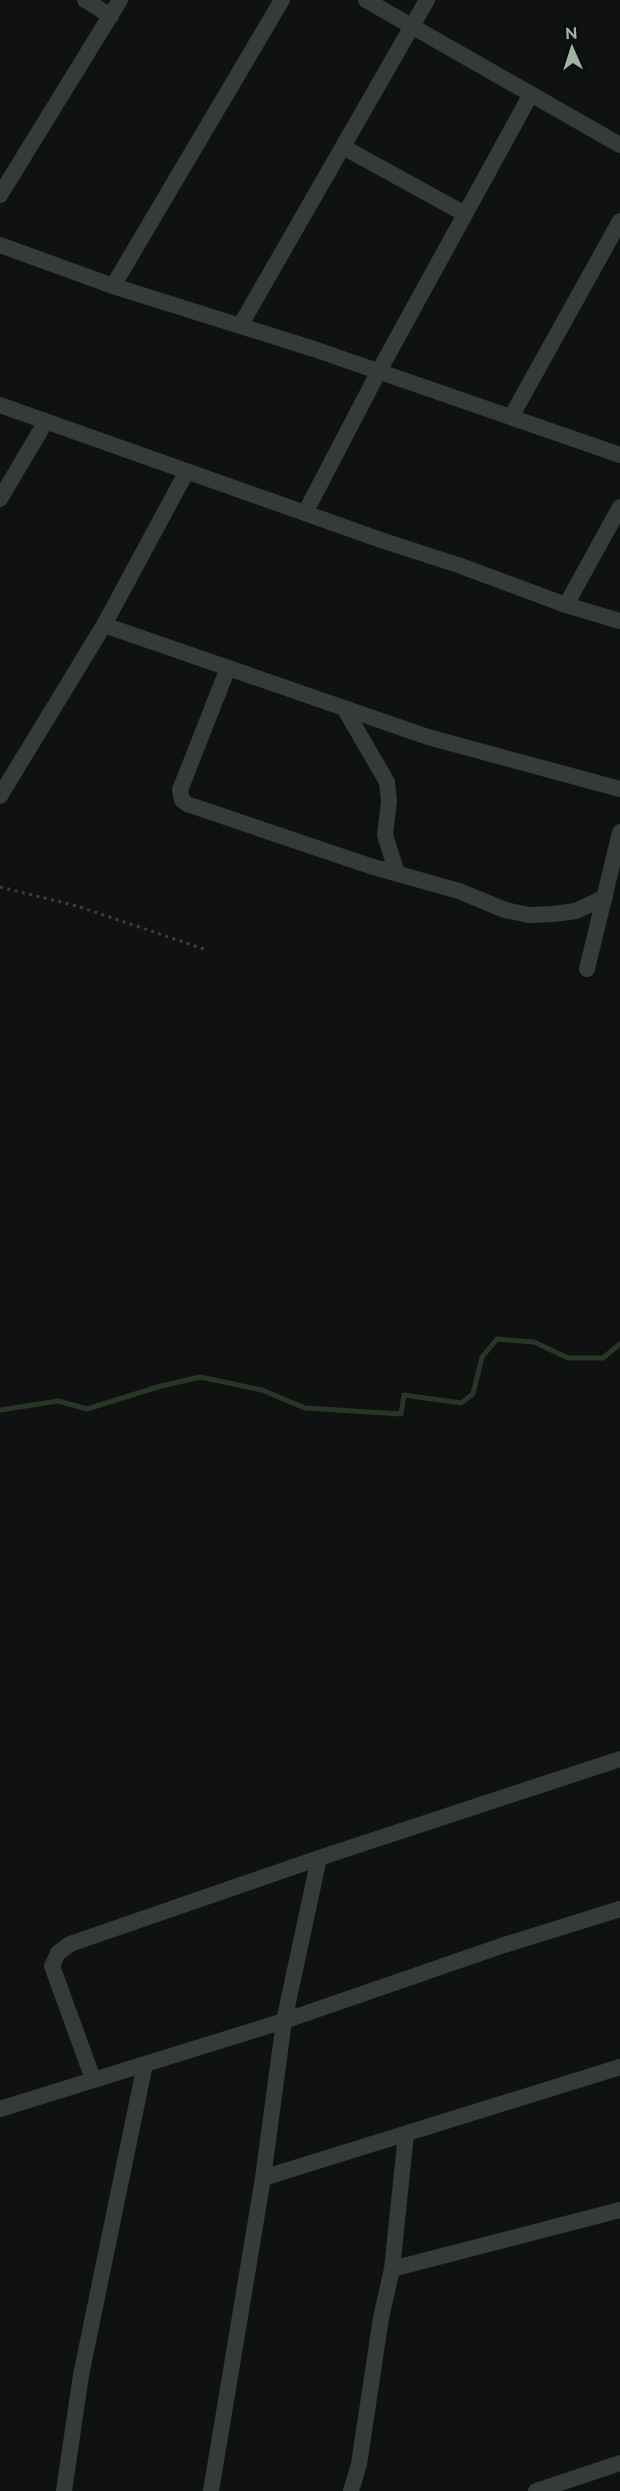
<svg xmlns="http://www.w3.org/2000/svg" width="620" height="2491" viewBox="0 0 620 2491" font-family="Raleway,sans-serif">
	<rect width="100%" height="100%" fill="#101211"/>
	<g fill="none" stroke-linecap="round" stroke-linejoin="round">
		<path stroke="#273626" stroke-width="5" d="M 0,1410 L 58,1401 L 87,1409 L 161,1386 L 200,1377 L 262,1390 L 305,1408 L 401,1414 L 404,1395 L 461,1403 L 473,1394 L 482,1357 L 497,1339 L 534,1342 L 568,1358 L 603,1358 L 620,1344"/>
		<path stroke="#39403b" stroke-width="3" stroke-dasharray="3 4.5" stroke-linecap="butt" d="M 0,887 L 77,906 L 207,950"/>
		<path stroke="#353c38" stroke-width="16" d="M 85,0 L 111,16
			M 366,0 L 620,145
			M 343,147 L 465,214
			M 0,195 L 120,0
			M 0,245 L 113,286 L 314,349 L 620,455
			M 113,286 L 282,0
			M 240,326 L 427,0
			M 0,405 L 381,540 L 461,566 L 566,605 L 620,621
			M 511,417 L 620,221
			M 0,499 L 45,423
			M 305,513 L 379,371 L 531,94
			M 566,605 L 620,507
			M 104,625 L 428,737 L 620,789
			M 228,668 L 180,790 L 182,800 L 187,804 L 370,866 L 459,891 L 505,910 L 529,915 L 553,914 L 576,911 L 605,897
			M 344,708 L 387,782 L 389,801 L 385,835 L 397,873
			M 0,796 L 104,625 L 187,471
			M 587,969 L 620,832
			M 93,2079 L 52,1966 L 58,1953 L 70,1944 L 319,1858 L 620,1759
			M 0,2109 L 284,2021 L 504,1945 L 620,1909
			M 263,2178 L 620,2067
			M 392,2269 L 620,2210
			M 64,2491 L 81,2375 L 145,2064
			M 211,2491 L 263,2178 L 284,2021 L 319,1858
			M 351,2491 L 359,2464 L 381,2318 L 392,2269 L 406,2134
			M 536,2491 L 620,2463"/>
	</g>
	<g transform="translate(572 48) rotate(357)" stroke="#0b0d0c" stroke-width="4.5" paint-order="stroke">
	<path d="M0-4.5L10 22L0 15L-10 22Z" fill="#a1b4a4"/>
	<text y="-9" font-size="16" font-weight="bold" text-anchor="middle" fill="#a1b4a4">N</text>
	</g>
</svg>
